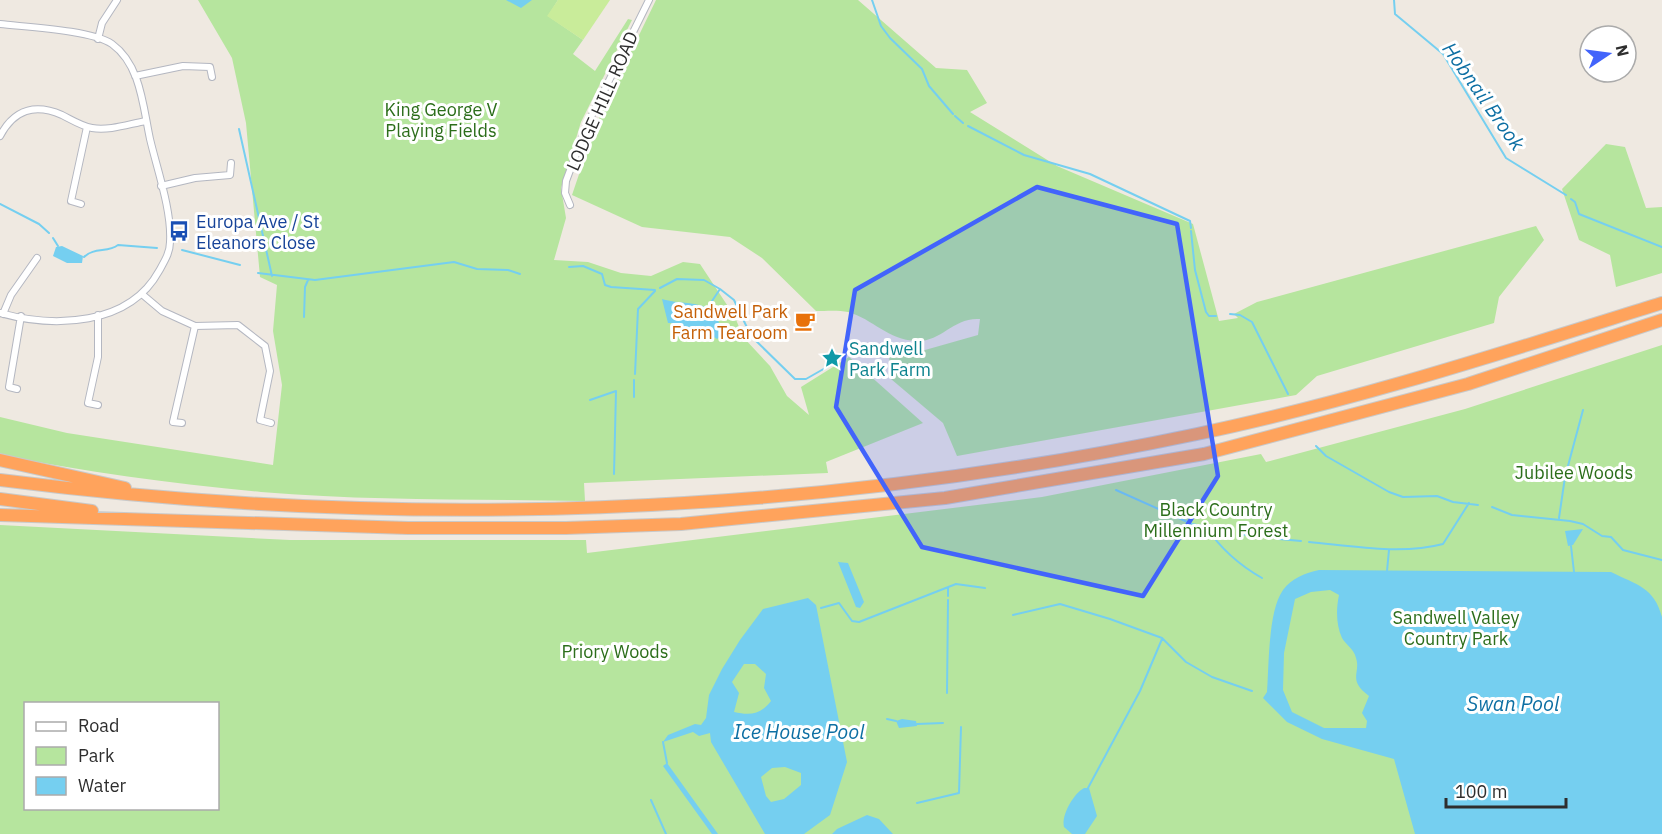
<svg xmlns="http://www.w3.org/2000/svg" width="1662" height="834" viewBox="0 0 1662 834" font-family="'IBM Plex Sans',sans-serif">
	<rect width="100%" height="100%" fill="#efe9e1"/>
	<path fill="#b6e59e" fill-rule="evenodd" d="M 198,0 L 558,0 L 548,16 L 583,40 L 573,54 L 595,71 L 628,19 L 632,20 L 581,122 L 561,188 L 566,218 L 554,260 L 588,262 L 621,273 L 651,276 L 683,262 L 700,264 L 735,317 L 743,337 L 770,366 L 787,396 L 809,415 L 801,387 L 849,357 L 923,423 L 826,462 L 828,473 L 584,483 L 585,501 C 477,499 369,501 261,492 C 174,484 86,472 0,455 L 0,417 L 67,433 L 273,465 L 282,385 L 273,331 L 277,285 L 260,277 L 246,123 L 232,58 Z
		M 656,0 L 858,0 L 936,68 L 967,70 L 987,103 L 970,112 L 1057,166 L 1193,224 L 1219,321 L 1238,318 L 1234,314 L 1257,302 L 1536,226 L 1544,240 L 1499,297 L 1494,323 L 1317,376 L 1296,395 L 957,456 L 943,423 L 891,379 L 888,344 L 918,352 L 978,335 L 980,319 C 953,317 942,342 916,341 C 888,340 873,319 848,312 C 839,310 826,311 816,311 L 762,258 L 730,237 L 642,227 L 572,195 L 596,124 Z
		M 1606,144 L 1625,147 L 1646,208 L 1662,207 L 1662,273 L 1616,287 L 1610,255 L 1579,240 L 1562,189 Z
		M 1662,345 L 1662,834 L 0,834 L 0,525 L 290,540 L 586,540 L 587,553 L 1042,497 L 1261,454 L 1266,462 L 1465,409 ZM 26,704 L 218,704 L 218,808 L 26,808 Z"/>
	<path fill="#c9ec9a" d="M 558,0 L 610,0 L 583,40 L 547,16 Z"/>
	<path fill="#75cff0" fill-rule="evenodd" d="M 506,0 L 532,0 L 521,8 Z
		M 62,246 L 83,256 L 82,263 L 67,263 L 53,256 L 56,247 Z
		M 662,299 C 689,307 720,296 721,336 L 717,339 C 701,328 693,325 673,328 L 672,323 L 668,323 Z
		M 1583,529 L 1573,545 L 1568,546 L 1565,531 Z
		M 838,562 L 848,563 L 864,602 L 860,608 L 856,607 Z
		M 1319,570 L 1611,572 C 1637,585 1654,587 1662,617 L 1662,834 L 1415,834 L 1394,759 L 1322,739 L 1287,722 L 1263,698 L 1267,692 C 1269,665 1268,611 1283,590 C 1292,578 1305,573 1319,570 ZM 1330,590 L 1339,595 C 1336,609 1336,625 1342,638 C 1346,645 1354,649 1356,658 C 1361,673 1347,680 1369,696 L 1362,713 L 1367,721 L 1366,728 L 1324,728 L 1292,712 L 1283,690 L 1284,653 L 1295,599 L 1311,592 Z
		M 808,598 L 816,605 L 847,762 L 830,815 L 804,834 L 765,834 L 711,742 L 710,733 L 699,736 L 693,732 L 663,742 L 668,735 L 695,724 L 701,725 L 706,718 L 709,695 L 722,669 L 740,640 L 763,609 ZM 744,664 L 755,664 L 766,674 L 764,688 L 771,701 C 761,714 751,716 734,712 L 739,693 L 732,682 ZM 785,767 L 801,773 L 801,785 L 784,799 L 771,802 L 766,796 L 761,777 L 772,768 Z
		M 902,719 L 916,721 L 917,726 L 899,728 L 896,721 Z
		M 667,763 L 718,834 L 712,834 L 663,766 Z
		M 1084,788 L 1089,788 L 1097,816 L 1085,834 L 1072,834 L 1064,827 C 1061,816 1073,794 1084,788 Z
		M 867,815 L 879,819 L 893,834 L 832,834 L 837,829 Z"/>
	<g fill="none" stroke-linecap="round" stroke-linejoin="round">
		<path stroke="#75cff0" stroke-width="2" d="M 872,0 L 881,26 L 890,38 L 922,69 L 929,86 L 953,114
			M 1394,0 L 1395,14 L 1443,54 L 1506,158 L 1566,195
			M 955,116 L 963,123
			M 968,126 L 1024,155 L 1090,174 L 1190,221 L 1191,228
			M 239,129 L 272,276
			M 1571,199 L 1575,202 L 1579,214 L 1662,247
			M 0,204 L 39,224 L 49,233
			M 1191,231 L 1195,270 L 1206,312 L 1209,316 L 1216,316
			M 53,238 L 58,246
			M 182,250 L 240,265
			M 84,257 C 94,247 108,253 118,245 L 157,248
			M 569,267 L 583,266 L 602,274 L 605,285 L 611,287 L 655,290
			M 258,273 L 315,280 L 454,262 L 477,269 L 508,270 L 520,274
			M 660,288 L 677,279 L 704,280 L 720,289 L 734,300 L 751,336 L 795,379 L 806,379 L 834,363
			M 708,307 L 720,289
			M 1230,314 L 1240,315 L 1252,322 L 1288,394
			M 304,317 L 305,287 L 308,280
			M 635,374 L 638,309 L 655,291
			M 634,397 L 634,380
			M 590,400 L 616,391 L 614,474
			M 1316,446 L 1326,456 L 1389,492 L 1403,497 L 1437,496 L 1453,502 L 1478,505
			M 1116,490 L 1192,524 L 1231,532
			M 1492,507 L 1512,515 L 1570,521 L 1583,524 L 1602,536 L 1611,537 L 1623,550 L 1662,560
			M 1559,518 L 1565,477 L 1583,410
			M 1206,527 C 1221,549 1239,565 1262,578
			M 1239,534 L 1257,536
			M 1279,539 L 1301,541
			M 1309,542 C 1352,546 1401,555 1443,544 L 1469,503
			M 1571,546 L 1574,572
			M 1387,571 L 1389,550
			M 948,587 L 948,596
			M 821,608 L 839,603 L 852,621 L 859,622 L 956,584 L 985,588
			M 1013,615 L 1060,604 L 1110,619 L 1162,638 L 1186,662 L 1212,677 L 1252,691
			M 947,693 L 948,600
			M 887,719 L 896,721
			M 917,724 L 943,723
			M 663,742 L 667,763
			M 1088,788 L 1140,691 L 1162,639
			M 651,800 L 666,834
			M 917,803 L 959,793 L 961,727"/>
		<g stroke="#b4b7c1" stroke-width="8">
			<path id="minor" d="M 0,24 C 25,27 92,30 112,44 C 141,65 143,107 150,139 C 157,169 172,211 170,242 C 170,253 164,262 159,271 C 129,326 54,328 0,313
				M 98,39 L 102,23 L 117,0
				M 135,76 L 183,66 L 210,67 L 212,77
				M 0,136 C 14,110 34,103 62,115 C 72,120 81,126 92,128 C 109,131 129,124 146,121
				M 161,186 L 195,178 L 230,175 L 231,163
				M 81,204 L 71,201 L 87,127
				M 570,205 L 565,193 L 566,181 L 587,125 L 649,0
				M 143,295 L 162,311 L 195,326 L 238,325 L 265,346 L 270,371 L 260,420 L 271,423
				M 3,314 L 11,295 L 37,258
				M 98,315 L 98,357 L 88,403 L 98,405
				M 17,389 L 9,387 L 21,316
				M 182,423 L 173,422 L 195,326"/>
		</g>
		<g stroke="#c9c9c9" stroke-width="14">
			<path id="motorway" d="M 0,460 L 125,488
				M 0,480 C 399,531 803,517 1197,434 C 1355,401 1508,351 1662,303
				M 0,499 L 92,511
				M 0,515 L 408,528 L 566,528 L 681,524 L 945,498 L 1204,454 L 1468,384 L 1662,320"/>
		</g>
		<use href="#minor" stroke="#fff" stroke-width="6"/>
		<use href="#motorway" stroke="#ffa35c" stroke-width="12"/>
	</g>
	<path fill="#4264fb" fill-opacity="0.2" stroke="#4264fb" stroke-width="4.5" stroke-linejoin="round" d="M 1037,187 L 1177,224 L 1218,476 L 1143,596 L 922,547 L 836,407 L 855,290 Z"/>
	<defs>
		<g id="bus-bare" transform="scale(1.62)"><path d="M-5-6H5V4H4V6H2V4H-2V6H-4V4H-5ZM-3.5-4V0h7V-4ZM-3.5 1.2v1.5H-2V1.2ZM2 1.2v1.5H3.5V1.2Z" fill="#1a4fb4" stroke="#fff" stroke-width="2.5" paint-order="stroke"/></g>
		<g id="cafe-bare" transform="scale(1.62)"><path d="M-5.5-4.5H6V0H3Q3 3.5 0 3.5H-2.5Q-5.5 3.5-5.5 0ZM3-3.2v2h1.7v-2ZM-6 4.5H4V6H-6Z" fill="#e8710a" stroke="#fff" stroke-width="2.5" paint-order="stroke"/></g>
		<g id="sight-bare" transform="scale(1.62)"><path d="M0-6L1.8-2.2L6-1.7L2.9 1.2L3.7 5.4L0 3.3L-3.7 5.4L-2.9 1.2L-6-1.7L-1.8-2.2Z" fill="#0f9aa8" stroke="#fff" stroke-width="2.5" paint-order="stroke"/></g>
	</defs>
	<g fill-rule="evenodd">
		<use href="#bus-bare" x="179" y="231"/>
		<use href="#cafe-bare" x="805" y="321"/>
		<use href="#sight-bare" x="832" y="358"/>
	</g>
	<g text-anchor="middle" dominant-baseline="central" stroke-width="6" stroke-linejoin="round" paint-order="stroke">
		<g font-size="18" fill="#2e2e2e" stroke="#fff">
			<text transform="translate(602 101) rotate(-66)">LODGE HILL ROAD</text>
		</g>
		<g font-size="18" fill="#2c6e1b" stroke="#fff">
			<text x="441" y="109">King George V<tspan x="441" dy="21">Playing Fields</tspan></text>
			<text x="1574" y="472">Jubilee Woods</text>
			<text x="1216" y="509">Black Country<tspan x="1216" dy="21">Millennium Forest</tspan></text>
			<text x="1456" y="617">Sandwell Valley<tspan x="1456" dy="21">Country Park</tspan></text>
			<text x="615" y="651">Priory Woods</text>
		</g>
		<g font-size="18" fill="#164399" stroke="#fff" text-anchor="start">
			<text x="196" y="221">Europa Ave / St<tspan x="196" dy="21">Eleanors Close</tspan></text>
		</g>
		<g font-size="18" fill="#c56008" stroke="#fff" text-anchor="end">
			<text x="788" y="311">Sandwell Park<tspan x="788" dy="21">Farm Tearoom</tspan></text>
		</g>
		<g font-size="18" fill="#0d838f" stroke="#fff" text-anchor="start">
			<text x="849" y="348">Sandwell<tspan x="849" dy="21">Park Farm</tspan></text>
		</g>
		<g font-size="20" font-style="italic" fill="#0d6fa3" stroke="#fff">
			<text transform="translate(1484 96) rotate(55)">Hobnail Brook</text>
			<text x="1513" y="703">Swan Pool</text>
			<text x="799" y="731">Ice House Pool</text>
		</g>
	</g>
	<rect x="24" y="702" width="195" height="108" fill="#ffffff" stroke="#ababab" stroke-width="1.5"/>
	<rect x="36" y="722" width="30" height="9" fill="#ffffff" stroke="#ababab" stroke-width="1.5"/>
	<text x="78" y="732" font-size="18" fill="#2e2e2e">Road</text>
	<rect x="36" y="747" width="30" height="18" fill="#b6e59e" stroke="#ababab" stroke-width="1.5"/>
	<text x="78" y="762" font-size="18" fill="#2e2e2e">Park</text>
	<rect x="36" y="777" width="30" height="18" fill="#75cff0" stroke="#ababab" stroke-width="1.5"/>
	<text x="78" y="792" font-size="18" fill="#2e2e2e">Water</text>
	<g transform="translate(1608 54) rotate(77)"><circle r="28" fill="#ffffff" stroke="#ababab" stroke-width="1.5"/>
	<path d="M0-4.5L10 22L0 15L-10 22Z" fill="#4264fb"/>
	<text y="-9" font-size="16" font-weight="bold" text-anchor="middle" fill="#2e2e2e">N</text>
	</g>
	<path d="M1446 798v9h120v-9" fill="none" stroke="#2e2e2e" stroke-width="3"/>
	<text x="1455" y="798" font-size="18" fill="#2e2e2e" stroke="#ffffff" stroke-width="4.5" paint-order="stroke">100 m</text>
</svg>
